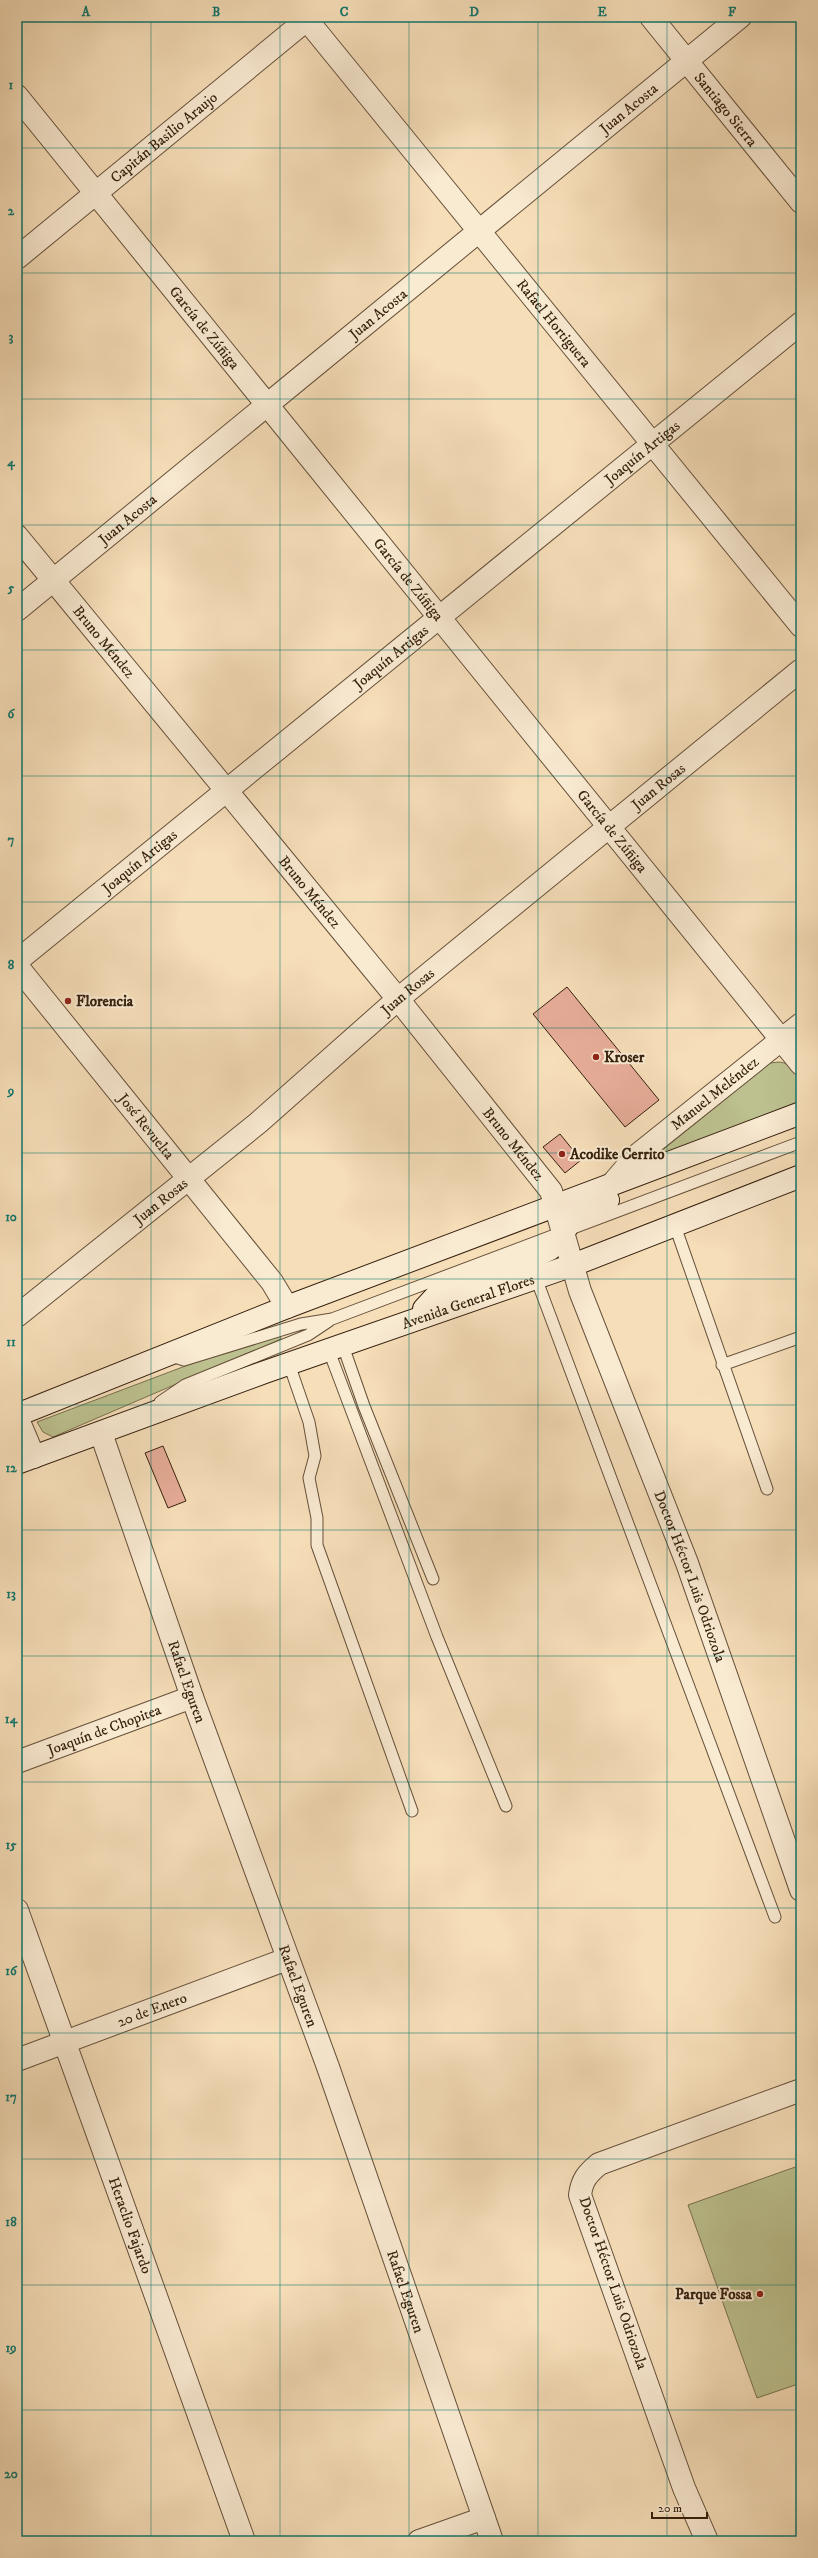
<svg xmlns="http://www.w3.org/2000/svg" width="818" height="2558" viewBox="0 0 818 2558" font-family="'IM FELL DW Pica',serif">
	<rect width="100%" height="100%" fill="#f6deb9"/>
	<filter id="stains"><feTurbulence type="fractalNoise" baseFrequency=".005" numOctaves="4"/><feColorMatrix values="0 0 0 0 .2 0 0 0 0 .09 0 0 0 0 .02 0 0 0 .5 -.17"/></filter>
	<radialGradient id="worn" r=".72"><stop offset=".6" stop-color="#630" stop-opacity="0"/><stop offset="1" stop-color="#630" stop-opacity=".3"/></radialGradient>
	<path fill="#bcc18f" stroke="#79714f" d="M 779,1062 C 802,1065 801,1084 801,1103 L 660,1155 L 660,1152 L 770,1063 Z
		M 280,1335 L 281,1339 L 53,1437 L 43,1432 L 37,1422 L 188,1365 Z
		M 801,2165 L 801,2383 L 757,2398 L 688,2205 Z"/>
	<path fill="#e6ac98" stroke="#36210f" d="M 567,987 L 659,1100 L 625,1127 L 533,1014 Z
		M 560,1134 L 581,1160 L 565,1173 L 543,1147 Z
		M 163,1446 L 186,1501 L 168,1508 L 145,1453 Z"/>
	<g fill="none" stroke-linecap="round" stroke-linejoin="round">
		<g stroke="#66503a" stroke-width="13">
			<path id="service" d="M 675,1226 L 767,1489
				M 536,1278 L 775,1917
				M 343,1346 L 364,1406 L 433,1579
				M 329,1351 L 437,1637 L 506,1806
				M 171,1356 L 184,1360 L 301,1324 L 332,1319 L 801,1142
				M 289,1364 L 309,1422 L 315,1456 L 309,1478 L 317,1518 L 317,1545 L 412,1811
				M 722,1365 L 801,1337
				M 160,1402 L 185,1385 L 308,1335 L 329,1321"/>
		</g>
		<g stroke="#66503a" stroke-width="24">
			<g id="minor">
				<path id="s1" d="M 651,17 L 801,202"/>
				<path id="s2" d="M 307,20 L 801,626"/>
				<path id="s3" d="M 17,96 L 801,1064"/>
				<path id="s4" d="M 17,258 L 310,17"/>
				<path id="s5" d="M 17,536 L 398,999 L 551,1191 L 580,1291 L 687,1563 L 801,1890"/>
				<path id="s6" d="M 17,610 L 740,17"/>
				<path id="s7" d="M 17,961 L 801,323"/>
				<path id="s8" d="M 17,966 L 272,1282 L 287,1307"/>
				<path id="s9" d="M 613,1183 L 636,1156 L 801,1024"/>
				<path id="s10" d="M 17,1316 L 258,1123 L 398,999 L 801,670"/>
				<path d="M 17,1417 L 34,1457"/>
				<path id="s11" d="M 101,1433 L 192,1697 L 328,2067 L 492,2541"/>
				<path id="s12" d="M 17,1762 L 192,1697"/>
				<path id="s13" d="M 17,1910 L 244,2541"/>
				<path id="s14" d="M 17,2060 L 287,1959"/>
				<path d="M 419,2541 L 484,2518"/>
				<path d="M 707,2541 L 684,2488 L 580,2195 C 582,2180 587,2174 599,2164 L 801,2090"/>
			</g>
		</g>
		<g stroke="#36210f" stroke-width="24">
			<g id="secondary">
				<path d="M 424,1309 L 436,1296 L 501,1272 L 550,1249 L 559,1240 L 574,1216 L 608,1200"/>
				<path d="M 17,1415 L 287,1307 L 801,1113"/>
				<path id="s15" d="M 17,1463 L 265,1372 L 573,1265 L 801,1176"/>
			</g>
		</g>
		<use href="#service" stroke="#f9ead2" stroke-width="11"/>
		<use href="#minor" stroke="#f9ead2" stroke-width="22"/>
		<use href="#secondary" stroke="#f9ead2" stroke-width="22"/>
	</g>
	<path fill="none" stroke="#0f766e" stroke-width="1" stroke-opacity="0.55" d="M 151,17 L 151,2541M 280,17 L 280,2541M 409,17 L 409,2541M 538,17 L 538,2541M 667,17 L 667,2541M 17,148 L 801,148M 17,273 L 801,273M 17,399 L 801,399M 17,525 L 801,525M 17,650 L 801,650M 17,776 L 801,776M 17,902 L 801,902M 17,1028 L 801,1028M 17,1153 L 801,1153M 17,1279 L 801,1279M 17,1405 L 801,1405M 17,1530 L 801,1530M 17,1656 L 801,1656M 17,1782 L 801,1782M 17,1908 L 801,1908M 17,2033 L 801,2033M 17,2159 L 801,2159M 17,2285 L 801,2285M 17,2410 L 801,2410"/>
	<g fill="#8f2418" stroke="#f9ead2" stroke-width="1.5">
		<circle cx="68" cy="1001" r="4"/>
		<circle cx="596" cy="1057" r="4"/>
		<circle cx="562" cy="1154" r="4"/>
		<circle cx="760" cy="2294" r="4"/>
	</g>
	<g text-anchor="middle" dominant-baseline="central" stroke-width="4" stroke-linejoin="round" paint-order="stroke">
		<g font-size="15" fill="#36210f" stroke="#f9ead2">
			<text stroke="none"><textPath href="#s6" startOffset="791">Juan Acosta</textPath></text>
			<text stroke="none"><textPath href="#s1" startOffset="119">Santiago Sierra</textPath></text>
			<text stroke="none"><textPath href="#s4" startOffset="190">Capitán Basilio Araujo</textPath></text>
			<text stroke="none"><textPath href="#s6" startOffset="467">Juan Acosta</textPath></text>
			<text stroke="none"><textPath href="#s2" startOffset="391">Rafael Hortiguera</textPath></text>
			<text stroke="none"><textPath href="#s3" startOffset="298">García de Zúñiga</textPath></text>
			<text stroke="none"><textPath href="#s7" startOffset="806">Joaquín Artigas</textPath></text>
			<text stroke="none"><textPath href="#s6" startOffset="143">Juan Acosta</textPath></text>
			<text stroke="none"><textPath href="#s3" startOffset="622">García de Zúñiga</textPath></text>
			<text stroke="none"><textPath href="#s5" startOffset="137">Bruno Méndez</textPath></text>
			<text stroke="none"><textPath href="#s7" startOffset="482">Joaquín Artigas</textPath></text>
			<text stroke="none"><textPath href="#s10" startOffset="832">Juan Rosas</textPath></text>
			<text stroke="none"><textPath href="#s3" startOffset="946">García de Zúñiga</textPath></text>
			<text stroke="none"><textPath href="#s7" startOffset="158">Joaquín Artigas</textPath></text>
			<text stroke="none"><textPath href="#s5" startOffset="461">Bruno Méndez</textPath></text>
			<text stroke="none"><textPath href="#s10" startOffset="508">Juan Rosas</textPath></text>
			<text stroke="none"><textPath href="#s9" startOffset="136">Manuel Meléndez</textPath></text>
			<text stroke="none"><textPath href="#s8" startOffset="206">José Revuelta</textPath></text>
			<text stroke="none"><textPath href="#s5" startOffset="785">Bruno Méndez</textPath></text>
			<text stroke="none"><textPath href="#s10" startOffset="184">Juan Rosas</textPath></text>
			<text stroke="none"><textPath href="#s15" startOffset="479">Avenida General Flores</textPath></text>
			<text stroke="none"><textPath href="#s5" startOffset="1255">Doctor Héctor Luis Odriozola</textPath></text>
			<text stroke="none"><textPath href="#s11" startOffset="263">Rafael Eguren</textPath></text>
			<text stroke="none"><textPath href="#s12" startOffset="93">Joaquín de Chopitea</textPath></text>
			<text stroke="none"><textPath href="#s11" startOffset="587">Rafael Eguren</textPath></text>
			<text stroke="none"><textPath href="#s14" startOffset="144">20 de Enero</textPath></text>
			<text stroke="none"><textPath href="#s13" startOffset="335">Heraclio Fajardo</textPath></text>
			<text transform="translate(613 2283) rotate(71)">Doctor Héctor Luis Odriozola</text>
			<text stroke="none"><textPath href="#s11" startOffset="911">Rafael Eguren</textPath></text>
		</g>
		<g font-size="15" font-weight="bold" fill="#36210f" stroke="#f9ead2" text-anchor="start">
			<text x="76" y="1001">Florencia</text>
			<text x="604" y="1057">Kroser</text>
			<text x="570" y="1154">Acodike Cerrito</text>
			<text x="752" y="2294" text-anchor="end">Parque Fossa</text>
		</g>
	</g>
	<rect width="818" height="2558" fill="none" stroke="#f6deb9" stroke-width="44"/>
	<path d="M652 2512v6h55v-6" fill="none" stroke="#36210f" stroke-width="2"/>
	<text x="658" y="2512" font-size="12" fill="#36210f" stroke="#f9ead2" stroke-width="3" paint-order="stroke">20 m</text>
	<rect x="22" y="22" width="774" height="2514" fill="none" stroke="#0f766e" stroke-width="1.5"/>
	<g font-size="13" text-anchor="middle" font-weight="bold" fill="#0f766e">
		<text x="86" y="16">A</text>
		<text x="216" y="16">B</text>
		<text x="344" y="16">C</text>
		<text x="474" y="16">D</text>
		<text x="602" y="16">E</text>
		<text x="732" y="16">F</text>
		<text x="11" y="89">1</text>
		<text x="11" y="215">2</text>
		<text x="11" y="341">3</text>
		<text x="11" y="466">4</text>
		<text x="11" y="592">5</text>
		<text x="11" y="718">6</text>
		<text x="11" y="844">7</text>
		<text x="11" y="969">8</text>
		<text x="11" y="1095">9</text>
		<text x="11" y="1221">10</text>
		<text x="11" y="1346">11</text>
		<text x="11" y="1472">12</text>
		<text x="11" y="1598">13</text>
		<text x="11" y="1723">14</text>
		<text x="11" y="1849">15</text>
		<text x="11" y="1975">16</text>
		<text x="11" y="2101">17</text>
		<text x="11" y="2226">18</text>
		<text x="11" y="2352">19</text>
		<text x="11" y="2478">20</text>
	</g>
	<rect width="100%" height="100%" filter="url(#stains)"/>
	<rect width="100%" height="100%" fill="url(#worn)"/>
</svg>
